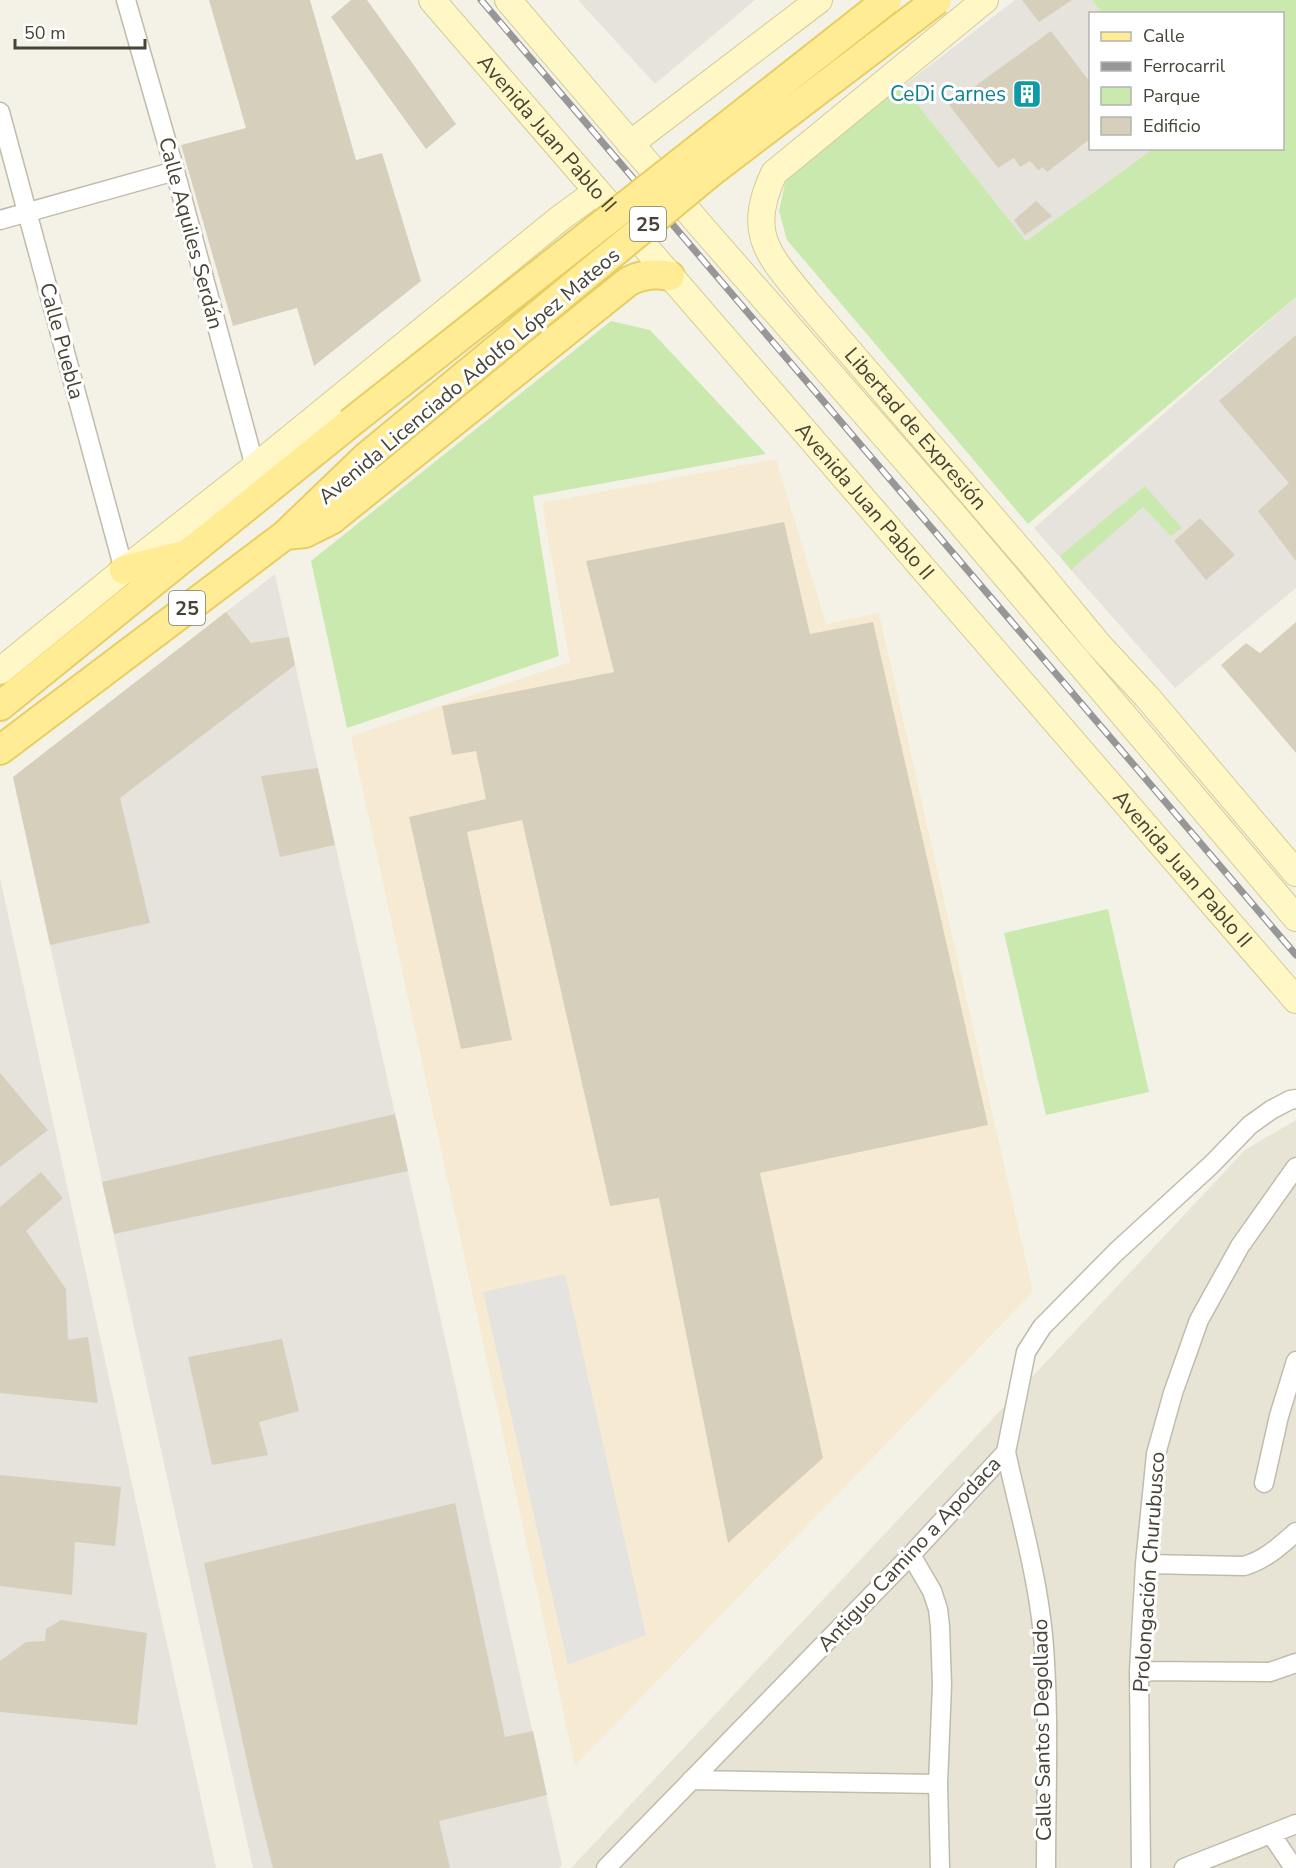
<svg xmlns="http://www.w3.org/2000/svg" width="1296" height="1868" viewBox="0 0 1296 1868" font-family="'Nunito Sans',sans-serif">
	<rect width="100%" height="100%" fill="#f4f2e7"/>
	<path fill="#e8e4d5" d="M 1296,1120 L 1296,1868 L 571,1868 L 1245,1150 Z"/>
	<path fill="#f6ebd2" d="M 776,459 L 826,624 L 879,613 L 1033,1292 L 575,1766 L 351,736 L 570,662 L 542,503 Z"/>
	<path fill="#e6e3dc" d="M 578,0 L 755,0 L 655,84 Z
		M 1015,0 L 1092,0 L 1102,13 L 1090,14 L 1090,148 L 1153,149 L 1026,241 L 903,86 Z
		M 1296,297 L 1296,588 L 1175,688 L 1034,528 Z
		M 275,574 L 562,1865 L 559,1868 L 253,1868 L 13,777 Z
		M 0,878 L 86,1273 L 216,1868 L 0,1868 Z"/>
	<path fill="#c9e9af" d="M 1092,0 L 1296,0 L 1296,297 L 1028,524 L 787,240 L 779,211 L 788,169 L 903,86 L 1026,241 L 1153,149 L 1282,148 L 1282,14 L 1102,13 Z
		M 611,321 L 650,330 L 766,454 L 533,496 L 559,656 L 347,728 L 311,561 Z
		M 1145,486 L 1182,528 L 1171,536 L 1143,507 L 1071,570 L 1060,556 Z
		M 1108,909 L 1149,1092 L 1046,1115 L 1004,933 Z"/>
	<path fill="#e5e3df" d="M 565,1274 L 646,1635 L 568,1665 L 483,1292 Z"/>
	<path fill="#d6cfbc" d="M 209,0 L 310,0 L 356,160 L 382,153 L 421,281 L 314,366 L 297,308 L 233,326 L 181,145 L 246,128 Z
		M 351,0 L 367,0 L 456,124 L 426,149 L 331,17 Z
		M 1022,0 L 1072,0 L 1039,22 Z
		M 1051,31 L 1090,82 L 1090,139 L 1047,172 L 1043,167 L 1038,170 L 1030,161 L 1020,167 L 1014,158 L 998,168 L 949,105 Z
		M 1036,201 L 1052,216 L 1025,235 L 1014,220 Z
		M 1296,335 L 1296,561 L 1258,511 L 1289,483 L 1219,401 Z
		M 1200,518 L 1235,555 L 1206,580 L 1174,541 Z
		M 784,522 L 810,634 L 873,622 L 988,1125 L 760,1173 L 823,1458 L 728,1543 L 659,1198 L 610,1206 L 522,820 L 467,832 L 512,1040 L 461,1049 L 409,817 L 486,799 L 476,751 L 452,755 L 442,706 L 614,672 L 586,561 Z
		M 226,612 L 251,643 L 289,637 L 295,665 L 120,798 L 150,923 L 50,945 L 13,777 Z
		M 1296,622 L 1296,753 L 1221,665 L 1246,643 L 1260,653 Z
		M 318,768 L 335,845 L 280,857 L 261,776 Z
		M 0,1073 L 48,1130 L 0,1167 Z
		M 395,1114 L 408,1171 L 114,1234 L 102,1182 Z
		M 41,1172 L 63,1198 L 26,1231 L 66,1289 L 68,1340 L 88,1337 L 98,1403 L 0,1393 L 0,1207 Z
		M 282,1339 L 299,1411 L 259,1422 L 268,1455 L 212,1465 L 188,1357 Z
		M 0,1475 L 121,1487 L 115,1546 L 75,1542 L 72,1595 L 0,1586 Z
		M 455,1503 L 505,1737 L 533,1731 L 547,1795 L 439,1821 L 450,1868 L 273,1868 L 253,1789 L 204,1563 Z
		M 61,1620 L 147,1633 L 137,1725 L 0,1712 L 0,1661 L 26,1642 L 45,1641 L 46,1629 Z"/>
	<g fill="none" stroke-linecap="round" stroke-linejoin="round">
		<g stroke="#c0bbaa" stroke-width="21">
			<path id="street" d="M 126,0 L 175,171 L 255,467
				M 0,112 L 124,570
				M 0,220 L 175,171
				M 1006,1452 C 1019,1512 1037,1573 1043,1635 C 1050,1712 1046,1791 1046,1868
				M 1264,1483 L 1279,1416 L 1296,1361
				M 911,1555 L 932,1591 L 938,1609 L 940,1627 L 942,1685 L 938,1784 L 940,1868
				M 1145,1564 L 1244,1566 C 1265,1560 1280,1546 1296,1532
				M 1139,1671 L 1270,1672 L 1296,1663
				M 691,1780 L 938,1784
				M 1271,1834 L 1294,1868
				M 606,1868 L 911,1555 L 1006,1452 L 1026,1352 L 1042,1327 L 1116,1252 L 1211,1165 L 1250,1125 L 1271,1110 L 1290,1100 L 1296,1099
				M 1141,1868 L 1139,1671 L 1145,1564 L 1156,1454 L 1173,1393 L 1199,1320 L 1240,1246 L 1296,1167
				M 1184,1868 L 1296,1824"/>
		</g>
		<g stroke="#d5cb96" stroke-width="28">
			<g id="secondary">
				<path id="s1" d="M 432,0 L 1296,1000"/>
				<path d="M 508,0 L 700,225 L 952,513 L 1296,918"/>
				<path id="s2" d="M 985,0 L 774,173 C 745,235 769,255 807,302 L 1038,571 L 1098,644 L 1148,698 L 1296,873"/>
				<path d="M 630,144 L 819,0"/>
				<path d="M 0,671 L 124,570 L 255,467 L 559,219 L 596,192"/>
			</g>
		</g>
		<g stroke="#e7ce62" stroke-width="32">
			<path id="primary" d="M 285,535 L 305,533 L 331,520 L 629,281 C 643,274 655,273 670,276
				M 124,570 L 179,556
				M 0,706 L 350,423
				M 0,750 L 285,535 L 366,457"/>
		</g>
		<use href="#street" stroke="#fff" stroke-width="18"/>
		<use href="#secondary" stroke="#fff7c6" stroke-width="26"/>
		<use href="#primary" stroke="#ffec95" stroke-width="28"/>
		<g stroke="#979797" stroke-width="7">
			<path id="rail" d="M 481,0 L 1296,955"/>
		</g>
		<use href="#rail" stroke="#fff" stroke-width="4.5" stroke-dasharray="14" stroke-linecap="butt"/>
		<g stroke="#e7ce62" stroke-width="32" stroke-linecap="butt">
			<path id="primary-bridge" d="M 350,423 L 887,0
				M 366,457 L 715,169 L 937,0"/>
		</g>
		<use href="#primary-bridge" stroke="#ffec95" stroke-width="28"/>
	</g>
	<defs>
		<g id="building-square" transform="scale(1.5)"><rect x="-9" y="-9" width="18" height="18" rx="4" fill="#0f9aa8" stroke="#fff"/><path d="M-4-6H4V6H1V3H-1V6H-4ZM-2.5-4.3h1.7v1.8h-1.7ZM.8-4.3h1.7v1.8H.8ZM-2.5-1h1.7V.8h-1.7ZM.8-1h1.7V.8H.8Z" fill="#fff"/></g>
	</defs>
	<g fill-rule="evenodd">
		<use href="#building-square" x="1027" y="94"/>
	</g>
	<g text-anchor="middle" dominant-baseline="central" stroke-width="6" stroke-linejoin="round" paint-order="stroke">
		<g fill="#fff" stroke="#7e7b72" stroke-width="1.5">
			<rect x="630" y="207" width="36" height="34" rx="4.5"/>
			<rect x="169" y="591" width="36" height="34" rx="4.5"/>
		</g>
		<g font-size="20" font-weight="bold" fill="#474336">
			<text x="648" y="224">25</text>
			<text x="187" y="608">25</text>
		</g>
		<g font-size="21" fill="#0d838f" stroke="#fff" text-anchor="end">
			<text x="1006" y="94">CeDi Carnes</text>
		</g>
		<g font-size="21" fill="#474336" stroke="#fff">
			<text stroke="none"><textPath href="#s1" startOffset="176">Avenida Juan Pablo II</textPath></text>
			<text transform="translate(191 233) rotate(75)">Calle Aquiles Serdán</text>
			<text transform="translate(62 341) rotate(75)">Calle Puebla</text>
			<text transform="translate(469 376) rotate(-40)">Avenida Licenciado Adolfo López Mateos</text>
			<text stroke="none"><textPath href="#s2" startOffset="585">Libertad de Expresión</textPath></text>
			<text stroke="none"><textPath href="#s1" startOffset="662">Avenida Juan Pablo II</textPath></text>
			<text stroke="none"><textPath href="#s1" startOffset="1148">Avenida Juan Pablo II</textPath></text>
			<text transform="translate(909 1554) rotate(-47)">Antiguo Camino a Apodaca</text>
			<text transform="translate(1149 1572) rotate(-86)">Prolongación Churubusco</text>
			<text transform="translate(1042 1730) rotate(-91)">Calle Santos Degollado</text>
		</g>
	</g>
	<rect x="1089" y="12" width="195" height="138" fill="#ffffff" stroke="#b5b4af" stroke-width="1.5"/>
	<rect x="1101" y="32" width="30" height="9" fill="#ffec95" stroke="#b5b4af" stroke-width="1.5"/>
	<text x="1143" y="42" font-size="18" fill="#474336">Calle</text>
	<rect x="1101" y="62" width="30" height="9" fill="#979797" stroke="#b5b4af" stroke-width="1.5"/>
	<text x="1143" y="72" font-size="18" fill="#474336">Ferrocarril</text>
	<rect x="1101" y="87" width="30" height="18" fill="#c9e9af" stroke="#b5b4af" stroke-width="1.5"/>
	<text x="1143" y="102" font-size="18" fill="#474336">Parque</text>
	<rect x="1101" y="117" width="30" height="18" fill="#d6cfbc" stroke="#b5b4af" stroke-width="1.5"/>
	<text x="1143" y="132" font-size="18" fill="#474336">Edificio</text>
	<path d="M15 39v9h130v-9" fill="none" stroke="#474336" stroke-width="3"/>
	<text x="24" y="39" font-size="18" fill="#474336" stroke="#ffffff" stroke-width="4.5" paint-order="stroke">50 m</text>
</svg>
